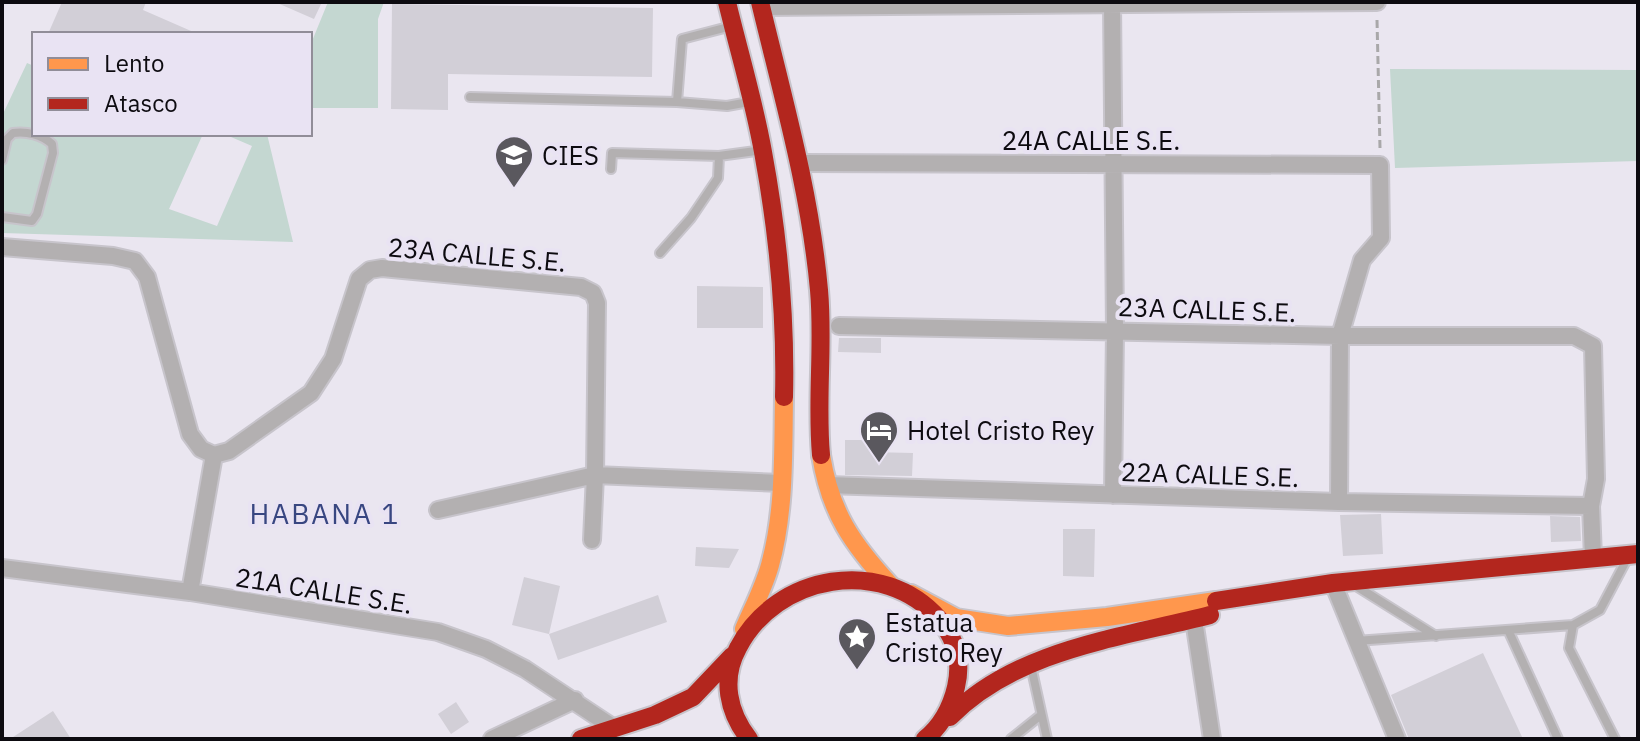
<svg xmlns="http://www.w3.org/2000/svg" width="1640" height="741" viewBox="0 0 1640 741" font-family="'IBM Plex Sans',sans-serif">
	<rect width="100%" height="100%" fill="#eae6f0"/>
	<path fill="#c4d7d1" d="M 328,2 L 384,2 L 378,19 L 378,108 L 310,108 L 310,46 Z
		M 27,63 L 34,66 L 34,134 L 203,134 L 169,209 L 217,226 L 252,146 L 224,134 L 267,134 L 293,242 L 2,233 L 2,116 Z
		M 1390,69 L 1638,70 L 1638,161 L 1395,168 Z"/>
	<path fill="#d2cfd7" d="M 62,2 L 146,2 L 143,10 L 198,34 L 48,34 Z
		M 275,2 L 322,2 L 314,19 Z
		M 392,4 L 653,8 L 652,77 L 448,74 L 448,110 L 391,109 Z
		M 697,286 L 763,287 L 763,328 L 697,328 Z
		M 839,338 L 881,338 L 881,353 L 838,352 Z
		M 845,440 L 870,440 L 870,452 L 913,453 L 912,476 L 845,475 Z
		M 1381,514 L 1383,554 L 1343,556 L 1340,515 Z
		M 1550,516 L 1580,517 L 1581,541 L 1551,542 Z
		M 1063,529 L 1095,529 L 1094,577 L 1063,576 Z
		M 696,547 L 739,549 L 729,568 L 695,566 Z
		M 524,577 L 560,586 L 549,634 L 658,595 L 667,622 L 558,660 L 549,634 L 512,625 Z
		M 1483,653 L 1523,739 L 1409,739 L 1391,695 Z
		M 456,702 L 469,722 L 451,734 L 438,714 Z
		M 53,711 L 71,739 L 10,739 Z"/>
	<g fill="none" stroke-linecap="round" stroke-linejoin="round">
		<g stroke="#c7c4cb" stroke-width="12">
			<path id="lane" d="M 470,97 L 677,102 L 727,106 L 749,102
				M 677,102 L 682,39 L 732,26
				M 2,160 L 7,139 L 13,133 C 27,131 42,135 52,144 L 53,153 L 37,214 L 32,221 L 2,217
				M 611,169 L 612,153 L 719,156 L 763,150
				M 660,253 L 691,218 L 718,178 L 719,156
				M 1356,586 L 1436,636
				M 1573,625 L 1569,648 L 1615,739
				M 1509,632 L 1558,739
				M 1356,641 L 1573,625 L 1600,610 L 1627,559
				M 1031,666 L 1047,739
				M 1011,739 L 1041,715"/>
		</g>
		<g stroke="#c7c4cb" stroke-width="20">
			<path id="street" d="M 1112,2 L 1115,330 L 1113,495
				M 761,7 L 1377,2
				M 801,163 L 1380,165 L 1381,238 L 1362,260 L 1340,336 L 1339,502
				M 2,247 L 113,256 L 135,261 L 147,277 L 190,434 L 201,449 L 214,455
				M 839,326 L 1340,336 L 1574,336 L 1593,346 L 1596,479 L 1591,506 L 1593,558
				M 214,455 L 229,451 L 311,393 L 333,359 L 359,279 L 370,270 L 382,268 L 581,287 L 593,293 L 597,303 L 595,475 L 592,540
				M 827,485 L 1339,502 L 1591,506
				M 438,510 L 595,475 L 782,483
				M 2,568 L 190,592 L 438,632 L 486,649 L 525,669 L 614,728
				M 1333,583 L 1397,739
				M 190,592 L 214,455
				M 1194,620 L 1212,739
				M 492,739 L 575,700"/>
		</g>
		<g stroke="#c7c4cb" stroke-width="22">
			<path id="slow" d="M 821,455 C 830,512 852,544 891,586
				M 911,594 L 956,618 L 1008,626 L 1107,617 L 1216,601
				M 744,629 C 753,608 764,587 770,565 C 785,511 783,452 784,397"/>
		</g>
		<g stroke="#c7c4cb" stroke-width="22">
			<path id="jam" d="M 727,2 C 739,52 754,101 763,152 C 778,233 786,314 784,397
				M 760,2 C 783,98 810,191 819,290 C 824,345 816,400 821,455
				M 1216,601 L 1333,583 L 1638,554
				M 950,717 C 1017,649 1121,638 1210,615
				M 581,739 L 655,715 L 693,697 L 732,656
				M 749,739 C 728,712 721,679 738,648 C 776,574 883,555 939,619 C 956,639 962,662 956,687 C 951,708 941,726 925,739"/>
		</g>
		<path stroke="#a9a8a9" stroke-width="3" stroke-dasharray="8 4" stroke-linecap="butt" d="M 1377,20 L 1380,148"/>
		<use href="#lane" stroke="#b3b0b1" stroke-width="8"/>
		<use href="#street" stroke="#b3b0b1" stroke-width="16"/>
		<use href="#slow" stroke="#ff974d" stroke-width="18"/>
		<use href="#jam" stroke="#b3261e" stroke-width="18"/>
	</g>
	<defs>
		<g id="university-pin" transform="scale(2)"><path d="M0 17L-7.5 6A9.5 9.5 0 1 1 7.5 6Z" fill="#5a585e" stroke="#e9e3f3"/><path d="M0-5L7-2L0 1L-7-2ZM-4 1L0 2.5L4 1V4Q0 6-4 4Z" fill="#fff"/></g>
		<g id="hotel-pin" transform="scale(2)"><path d="M0 17L-7.5 6A9.5 9.5 0 1 1 7.5 6Z" fill="#5a585e" stroke="#e9e3f3"/><path d="M-6-4.5h1.5V1H6V5H4.5V3h-9V5H-6ZM-4 0a1.8 1.8 0 1 1 3.6 0ZM.5 0V-2.5h3Q6-2.5 6 0Z" fill="#fff"/></g>
		<g id="sight-pin" transform="scale(2)"><path d="M0 17L-7.5 6A9.5 9.5 0 1 1 7.5 6Z" fill="#5a585e" stroke="#e9e3f3"/><path d="M0-6L1.8-2.2L6-1.7L2.9 1.2L3.7 5.4L0 3.3L-3.7 5.4L-2.9 1.2L-6-1.7L-1.8-2.2Z" fill="#fff"/></g>
	</defs>
	<g fill-rule="evenodd">
		<use href="#university-pin" x="514" y="155"/>
		<use href="#hotel-pin" x="879" y="430"/>
		<use href="#sight-pin" x="857" y="637"/>
	</g>
	<g text-anchor="middle" dominant-baseline="central" stroke-width="8" stroke-linejoin="round" paint-order="stroke">
		<g font-size="26" fill="#0d0b10" stroke="#e9e3f3">
			<text x="1091" y="140">24A CALLE S.E.</text>
			<text transform="translate(477 254) rotate(5)">23A CALLE S.E.</text>
			<text transform="translate(1207 309) rotate(2)">23A CALLE S.E.</text>
			<text transform="translate(1210 474) rotate(2)">22A CALLE S.E.</text>
			<text transform="translate(324 590) rotate(9)">21A CALLE S.E.</text>
		</g>
		<g font-size="26" fill="#0d0b10" stroke="#e9e3f3" text-anchor="start">
			<text x="542" y="155">CIES</text>
			<text x="907" y="430">Hotel Cristo Rey</text>
			<text x="885" y="622">Estatua<tspan x="885" dy="30">Cristo Rey</tspan></text>
		</g>
		<g font-size="28" letter-spacing="2" fill="#384681" stroke="#e9e3f3">
			<text x="325" y="513">HABANA 1</text>
		</g>
	</g>
	<rect width="1640" height="741" fill="none" stroke="#0d0b10" stroke-width="8"/>
	<rect x="32" y="32" width="280" height="104" fill="#e9e3f3" stroke="#918d98" stroke-width="2"/>
	<rect x="48" y="58" width="40" height="12" fill="#ff974d" stroke="#918d98" stroke-width="2"/>
	<text x="104" y="72" font-size="24" fill="#0d0b10">Lento</text>
	<rect x="48" y="98" width="40" height="12" fill="#b3261e" stroke="#918d98" stroke-width="2"/>
	<text x="104" y="112" font-size="24" fill="#0d0b10">Atasco</text>
</svg>
